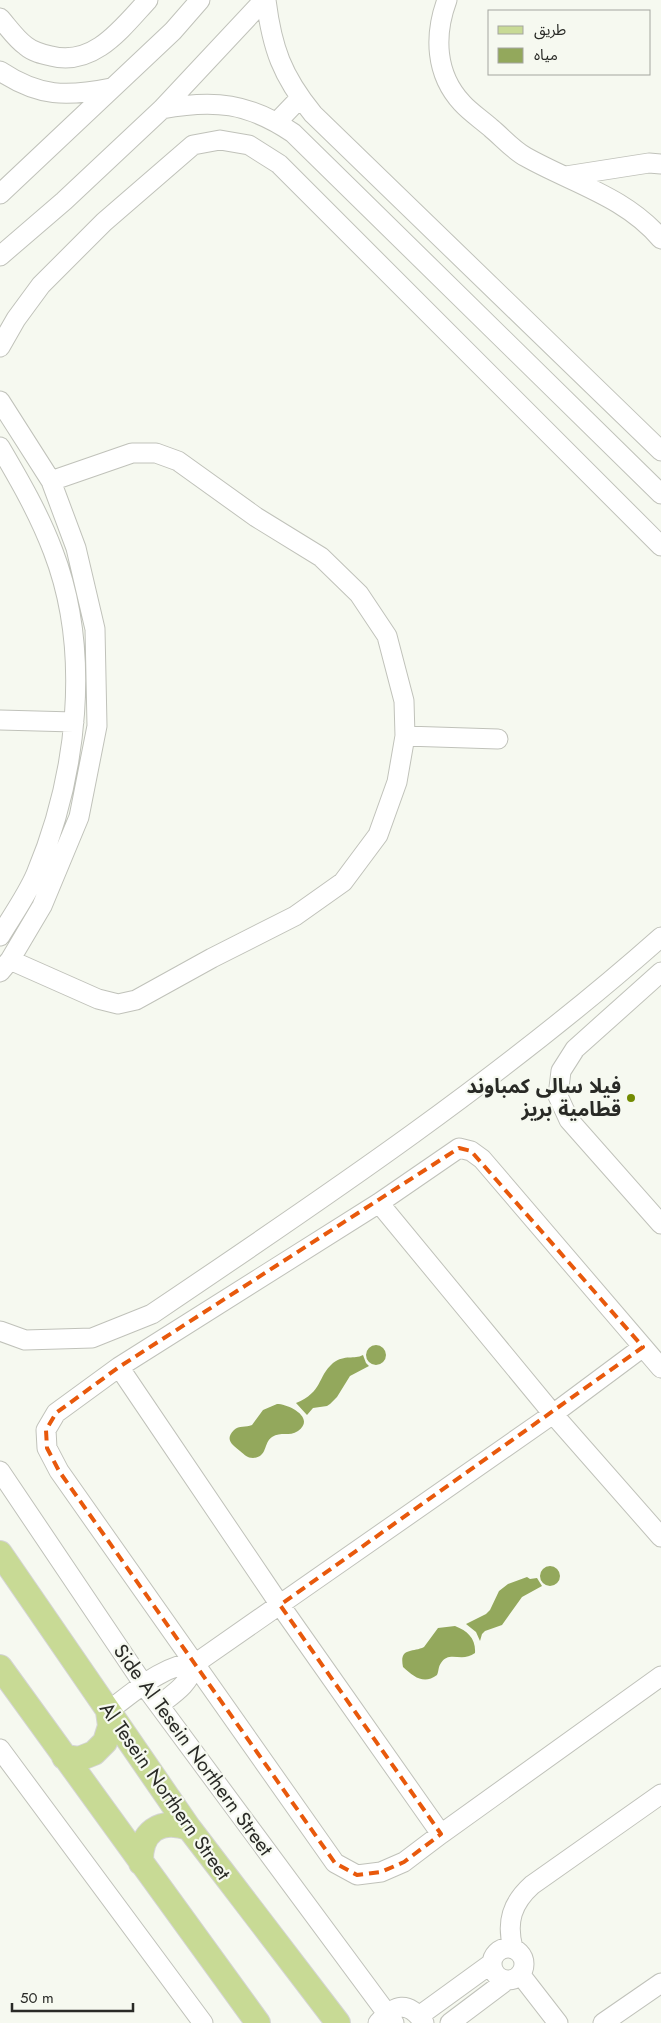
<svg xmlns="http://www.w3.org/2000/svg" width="661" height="2023" viewBox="0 0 661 2023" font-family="Jost,'Noto Sans Arabic',sans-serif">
	<rect width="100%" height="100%" fill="#f6f9f0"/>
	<path fill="#93a85c" d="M366 1355a10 10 0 1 1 20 0a10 10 0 1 1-20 0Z
		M 363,1355 L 366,1363 L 369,1366 L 350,1376 L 337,1397 L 330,1404 L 327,1406 L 313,1408 L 307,1415 L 296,1403 C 323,1392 317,1377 333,1363 C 345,1354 354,1360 363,1355 Z
		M 277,1404 C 289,1404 316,1418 298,1431 C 289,1437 281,1431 272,1437 C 263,1443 268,1457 253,1458 C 247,1458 245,1455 240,1451 C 233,1445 224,1440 234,1430 C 239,1425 246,1428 252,1425 L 263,1410 Z
		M540 1576a10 10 0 1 1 20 0a10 10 0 1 1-20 0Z
		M 527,1577 L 530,1579 L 537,1578 L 542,1586 L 522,1597 L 502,1625 L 485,1631 L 482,1634 L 480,1641 L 476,1632 L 466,1624 L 486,1614 L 490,1610 L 499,1591 L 508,1584 Z
		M 455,1626 C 468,1631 476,1639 475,1653 C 462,1663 449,1650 441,1663 C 438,1667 439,1671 437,1675 C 424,1685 414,1677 403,1667 C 399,1647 412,1653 424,1647 L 438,1628 Z"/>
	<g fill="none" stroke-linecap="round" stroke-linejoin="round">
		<g stroke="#c0c2ba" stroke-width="21">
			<path id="minor" d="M 266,0 C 272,48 282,76 313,114 L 661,451
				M 447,0 C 434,35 435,74 462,103 C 470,112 482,120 491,128 C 502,137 513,150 526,157 C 572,183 626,197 661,239
				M 0,18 C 8,27 16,39 26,46 C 33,52 42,54 51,56 C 94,67 122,28 148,0
				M 0,71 C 39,97 67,97 111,88
				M 162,109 C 214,99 249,103 293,133 L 661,494
				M 277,122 L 300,98
				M 566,176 L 649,163 L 661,164
				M 0,194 L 173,31 L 200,0
				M 0,256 L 64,201 L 162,109 L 264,0
				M 0,347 L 16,319 L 41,285 L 104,222 L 193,145 L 220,140 L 249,145 L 279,164 L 661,546
				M 0,401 L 51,481 L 76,548 L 95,629 L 97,726 L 79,817 L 42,906 L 10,960 L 0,972
				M 0,447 C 20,481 39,514 53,551 C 92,652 77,776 36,874 C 27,895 12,916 0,936
				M 0,720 L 74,722
				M 405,736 L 498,739
				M 10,960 L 98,999 L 118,1004 L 136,1000 L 212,958 L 295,916 L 343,882 L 378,835 L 397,782 L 405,736 L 404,701 L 387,636 L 359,594 L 321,557 L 256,517 L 178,461 L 156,453 L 132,453 L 51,481
				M 661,972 L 575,1049 L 561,1071 L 558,1096 L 569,1120 L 661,1224
				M 379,1203 L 553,1414 L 661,1537
				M 0,1331 L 25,1340 L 92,1338 L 152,1314 C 327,1196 503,1077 661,937
				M 119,1367 L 280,1605 L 441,1834
				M 661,1368 L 482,1159 L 471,1151 L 459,1148 L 379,1203 L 119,1367 L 56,1413 L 46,1430 L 47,1448 L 59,1471 L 335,1863 L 357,1875 L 381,1872 L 404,1862 L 441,1834 L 661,1676
				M 0,1471 L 144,1685 L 394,2023
				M 159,1705 C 176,1692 188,1685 196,1663
				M 108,1711 C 133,1693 165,1663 196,1663 L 553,1414 L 643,1347
				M 0,1749 L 203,2023
				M492 1964a16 16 0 1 1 32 0a16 16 0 1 1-32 0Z
				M 513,1948 C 506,1922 512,1903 532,1885 L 661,1794
				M 520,1974 L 558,2023
				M 419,2016 L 492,1963
				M 378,2023 C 395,2004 408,2000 424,2023
				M 450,2023 L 507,1980
				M 603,2023 L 661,1983"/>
		</g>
		<g stroke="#d4d4d4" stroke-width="26">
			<path id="major" d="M 0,1553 L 189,1828 L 338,2023
				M 0,1667 L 258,2023
				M 64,1757 L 79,1759 L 94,1753 L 105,1742 L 110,1726 L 108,1711
				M 141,1863 C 140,1832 159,1818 189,1828"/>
		</g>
		<use href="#minor" stroke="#fff" stroke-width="19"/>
		<use href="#major" stroke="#c8da95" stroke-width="24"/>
	</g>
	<path fill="none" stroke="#e8590c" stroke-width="4" stroke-dasharray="10 6" stroke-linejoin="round" d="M 459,1148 L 471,1151 L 643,1347 L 280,1605 L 441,1834 L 404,1862 L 381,1872 L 357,1875 L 335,1863 L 59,1471 L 47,1448 L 46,1430 L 56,1413 L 119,1367 Z"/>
	<circle fill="#728b01" stroke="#f6f9f0" stroke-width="2" cx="631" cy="1098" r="5"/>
	<g text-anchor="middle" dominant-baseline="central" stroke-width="4.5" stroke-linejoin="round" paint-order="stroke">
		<g font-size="20" font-weight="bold" fill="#292a26" stroke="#f6f9f0" text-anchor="end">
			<text x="621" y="1086">فيلا سالى كمباوند<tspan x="621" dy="23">قطامية بريز</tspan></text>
		</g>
		<g font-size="20" fill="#292a26" stroke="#f6f9f0">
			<text transform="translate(193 1750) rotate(54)">Side Al Tesein Northern Street</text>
			<text transform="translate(165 1791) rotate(55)">Al Tesein Northern Street</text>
		</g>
	</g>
	<rect x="488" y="10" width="162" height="65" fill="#f6f9f0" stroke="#a4a69f"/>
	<rect x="498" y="26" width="25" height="8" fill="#c8da95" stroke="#a4a69f"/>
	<text x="534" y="35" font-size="15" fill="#292a26">طريق</text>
	<rect x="498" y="48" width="25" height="15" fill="#93a85c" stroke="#a4a69f"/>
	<text x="534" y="60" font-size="15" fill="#292a26">مياه</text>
	<path d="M12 2003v8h121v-8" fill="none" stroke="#292a26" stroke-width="2.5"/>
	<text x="20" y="2003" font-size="15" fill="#292a26" stroke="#f6f9f0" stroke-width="4" paint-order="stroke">50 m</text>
</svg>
